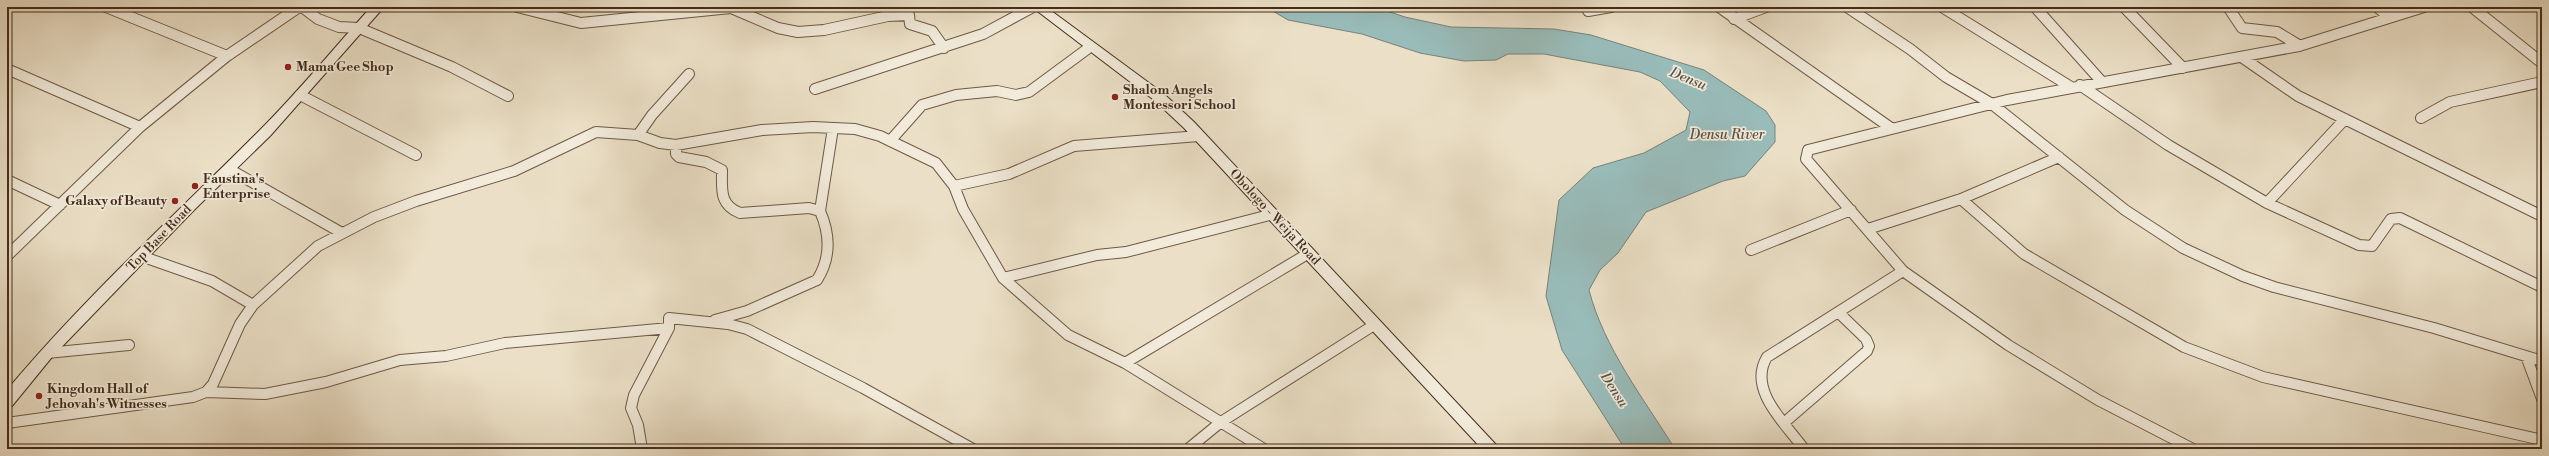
<svg xmlns="http://www.w3.org/2000/svg" width="2549" height="456" viewBox="0 0 2549 456" font-family="'Libre Bodoni',serif">
	<rect width="100%" height="100%" fill="#ebe0c7"/>
	<filter id="stains"><feTurbulence type="fractalNoise" baseFrequency=".005" numOctaves="4"/><feColorMatrix values="0 0 0 0 .2 0 0 0 0 .09 0 0 0 0 .02 0 0 0 .5 -.17"/></filter>
	<radialGradient id="worn" r=".72"><stop offset=".6" stop-color="#630" stop-opacity="0"/><stop offset="1" stop-color="#630" stop-opacity=".3"/></radialGradient>
	<path fill="#99bcba" stroke="#77827a" d="M 1266,7 L 1375,7 L 1405,17 L 1451,27 L 1554,29 L 1591,35 L 1704,70 L 1766,111 L 1775,125 L 1775,142 L 1745,176 L 1723,181 L 1646,212 L 1618,253 L 1600,270 L 1589,290 C 1604,348 1644,399 1675,449 L 1625,449 L 1562,350 L 1546,296 L 1559,200 L 1593,168 L 1644,153 L 1686,130 L 1690,112 L 1660,81 L 1640,72 L 1544,54 L 1508,54 L 1496,60 L 1464,61 L 1420,53 L 1362,34 L 1288,20 Z"/>
	<g fill="none" stroke-linecap="round" stroke-linejoin="round">
		<g stroke="#6e5946" stroke-width="12">
			<path id="street" d="M 106,7 L 227,56
				M 302,7 L 318,19 L 339,27 L 359,28 L 452,67 L 508,96
				M 517,7 L 581,23 L 731,8 L 778,28 L 798,32 L 824,30 L 888,16 L 909,15 L 910,24 L 932,31 L 944,48
				M 1719,7 L 1891,128
				M 1847,7 L 1910,49 L 1946,77 L 1992,104 L 2125,210 L 2183,248 L 2243,276 L 2274,287 L 2434,328 L 2542,361
				M 1942,7 L 2071,87
				M 2035,7 L 2102,82
				M 2124,7 L 2183,68
				M 2228,7 L 2242,28 L 2277,32 L 2300,46
				M 2377,7 L 2387,15
				M 2472,7 L 2542,63
				M 1588,11 L 1611,7
				M 1734,19 L 1766,7
				M 2243,58 L 2298,96 L 2542,216
				M 7,69 L 140,127
				M 2080,85 L 2168,145 L 2267,203 L 2359,245 L 2372,246 L 2391,219 L 2400,218 L 2542,287
				M 815,89 L 983,34 L 1033,7
				M 300,95 L 416,155
				M 2421,118 L 2450,102 L 2542,82
				M 638,135 L 652,115 L 689,74
				M 890,141 L 922,105 L 956,95 L 997,91 L 1016,95 L 1029,92 L 1090,47
				M 676,145 L 676,154 L 679,157 L 706,162 L 722,170 C 722,189 719,205 740,213 L 809,208 L 820,211 C 830,234 831,258 817,280 L 747,311 L 715,320
				M 229,169 L 342,233
				M 7,180 L 60,205
				M 954,186 L 1009,174 L 1074,146 L 1199,136
				M 1961,199 L 2024,254 L 2184,347 L 2263,377 L 2542,440
				M 2267,203 L 2345,119
				M 820,211 L 833,128
				M 1868,229 L 1961,199 L 2059,157
				M 1751,250 L 1851,210
				M 7,256 L 140,127 L 227,56 L 299,7
				M 141,256 L 212,281 L 253,305
				M 1003,278 L 1097,255 L 1126,252 L 1273,214
				M 47,353 L 129,345
				M 2526,356 L 2542,399
				M 1125,363 L 1309,253
				M 206,392 L 265,394 L 326,382 L 400,360 L 446,356 L 505,343 L 669,328
				M 1785,422 L 1867,351 L 1869,346 L 1866,339 L 1839,313
				M 7,423 L 193,397 L 206,392 L 213,384 L 240,324 L 253,305 L 318,246 L 374,217 L 416,201 L 514,171 L 596,132 L 638,135 L 660,143 L 676,145 L 762,130 L 813,127 L 855,129 L 880,136 L 936,163 L 954,186 L 963,209 L 1003,278 L 1068,335 L 1125,363 L 1264,449
				M 642,449 L 638,425 L 631,408 L 634,395 L 669,328 L 669,318 L 728,324 L 747,329 L 863,388 L 973,449
				M 1188,449 L 1221,422 L 1374,325
				M 1804,449 C 1786,424 1747,390 1767,357 L 1903,271
				M 2193,449 L 2098,400 L 2008,345 L 1903,271 L 1806,159 L 1808,150 L 2007,100 L 2299,46 L 2424,7"/>
		</g>
		<g stroke="#442c1b" stroke-width="2">
			<path id="secondary" d="M 371,7 L 384,7 L 270,136 L 194,210 L 52,357 L 12,406 L 7,408 L 7,390 C 85,297 174,216 260,130 C 299,91 334,48 371,7 Z
				M 1032,7 L 1046,7 L 1164,94 L 1194,122 L 1500,449 L 1482,449 L 1184,128 L 1154,100 Z"/>
		</g>
		<use href="#street" stroke="#f2ebdb" stroke-width="10"/>
		<use href="#secondary" fill="#f2ebdb" fill-rule="evenodd"/>
	</g>
	<g fill="#8f2418" stroke="#f2ebdb" stroke-width="1.5">
		<circle cx="288" cy="67" r="4"/>
		<circle cx="1115" cy="97" r="4"/>
		<circle cx="195" cy="186" r="4"/>
		<circle cx="175" cy="201" r="4"/>
		<circle cx="39" cy="396" r="4"/>
	</g>
	<g text-anchor="middle" dominant-baseline="central" stroke-width="3.5" stroke-linejoin="round" paint-order="stroke">
		<g font-size="13" font-weight="bold" fill="#442c1b" stroke="#f2ebdb" text-anchor="start">
			<text x="296" y="67">Mama Gee Shop</text>
			<text x="1123" y="90">Shalom Angels<tspan x="1123" dy="15">Montessori School</tspan></text>
			<text x="203" y="179">Faustina's<tspan x="203" dy="15">Enterprise</tspan></text>
			<text x="167" y="201" text-anchor="end">Galaxy of Beauty</text>
			<text x="47" y="389">Kingdom Hall of<tspan x="47" dy="15">Jehovah's Witnesses</tspan></text>
		</g>
		<g font-size="13" fill="#442c1b" stroke="#f2ebdb">
			<text transform="translate(1275 217) rotate(47)">Obologo - Weija Road</text>
			<text transform="translate(159 238) rotate(-46)">Top Base Road</text>
		</g>
		<g font-size="14" font-style="italic" fill="#595043" stroke="#f2ebdb">
			<text transform="translate(1688 79) rotate(22)">Densu</text>
			<text x="1727" y="135">Densu River</text>
			<text transform="translate(1614 390) rotate(57)">Densu</text>
		</g>
	</g>
	<rect width="2549" height="456" fill="none" stroke="#ebe0c7" stroke-width="24"/>
	<rect x="8" y="8" width="2533" height="440" fill="none" stroke="#442c1b" stroke-width="2"/>
	<rect x="12" y="12" width="2525" height="432" fill="none" stroke="#442c1b"/>
	<rect width="100%" height="100%" filter="url(#stains)"/>
	<rect width="100%" height="100%" fill="url(#worn)"/>
</svg>
